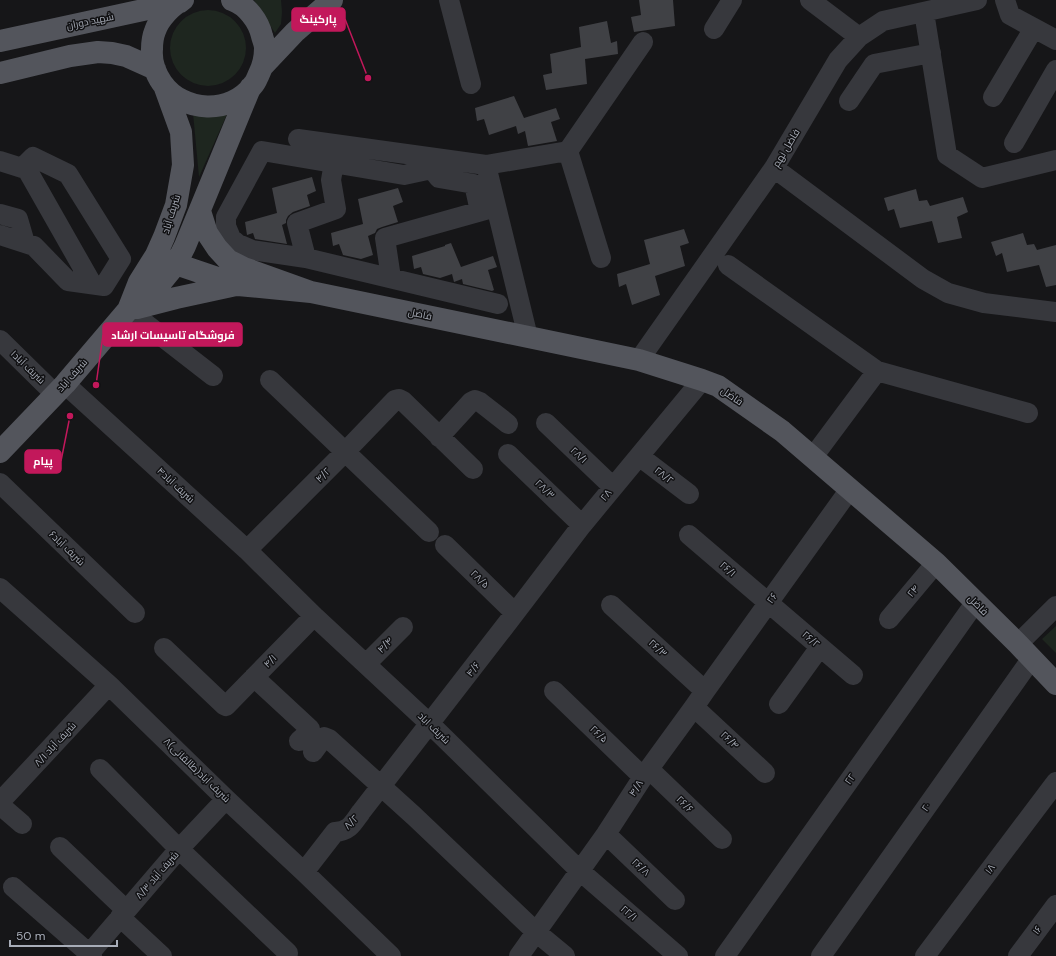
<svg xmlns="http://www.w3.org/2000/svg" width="1056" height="956" viewBox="0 0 1056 956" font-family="'DM Sans',Cairo,sans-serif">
	<rect width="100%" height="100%" fill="#161618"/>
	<path fill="#1e261f" d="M 254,0 L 281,0 L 282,12 L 281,24 L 275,33 Z
		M170 48a38 38 0 1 1 76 0a38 38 0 1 1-76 0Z
		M 228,112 L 199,177 L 193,113 Z
		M 1056,626 L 1056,653 L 1042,639 Z"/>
	<path fill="#404145" d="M 639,0 L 673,0 L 675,26 L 634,32 L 631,17 L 641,15 Z
		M 607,21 L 611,43 L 617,41 L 618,54 L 585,59 L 587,84 L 546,90 L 543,75 L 552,73 L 550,54 L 581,47 L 579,27 Z
		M 514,96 L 524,118 L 556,108 L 560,119 L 551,122 L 557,141 L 528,146 L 525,131 L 518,134 L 516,126 L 489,135 L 484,119 L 477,121 L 475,108 Z
		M 312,177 L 316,191 L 307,195 L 310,206 L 293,212 L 288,216 L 286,220 L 286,223 L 282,225 L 287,244 L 255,239 L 253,233 L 247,235 L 245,222 L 277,213 L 272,188 Z
		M 398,188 L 403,202 L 393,206 L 398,222 L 382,227 L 377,229 L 375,233 L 368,236 L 373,255 L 361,259 L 343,255 L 339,244 L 333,246 L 331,233 L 363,224 L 358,199 Z
		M 916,189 L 919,201 L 927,200 L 930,206 L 963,197 L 968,212 L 957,217 L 962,238 L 938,243 L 932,221 L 900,228 L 894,209 L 888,211 L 884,198 Z
		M 684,229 L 689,243 L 680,246 L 685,266 L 655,276 L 660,295 L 632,305 L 626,284 L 619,287 L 617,274 L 650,264 L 644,240 Z
		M 1023,233 L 1027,245 L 1034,244 L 1037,250 L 1056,245 L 1056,285 L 1046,287 L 1039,265 L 1007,272 L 1002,253 L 996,256 L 991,242 Z
		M 451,243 L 461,267 L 493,256 L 497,267 L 488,270 L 494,290 L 492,291 L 463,284 L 462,279 L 454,282 L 452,274 L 440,278 L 423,274 L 421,267 L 414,269 L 412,256 L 445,246 L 445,245 Z"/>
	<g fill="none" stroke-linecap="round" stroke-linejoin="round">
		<path stroke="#37383d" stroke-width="20" d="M 449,0 L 471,84
			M 810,0 L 859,37
			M 1005,0 L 1010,15 L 1056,40
			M 924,12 L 947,155 L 982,178 L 1056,160
			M 714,29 L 732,0
			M 993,97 L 1034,28
			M 849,101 L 874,64 L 931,53
			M 298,139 L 486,165 L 568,151 L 643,42
			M 1014,143 L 1056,70
			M 568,151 L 601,258
			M 0,161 L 22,168 L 33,157 L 68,174 L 121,259 L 104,286 L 68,281 L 34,246 L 0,235
			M 486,165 L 528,337
			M 25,166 L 92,284
			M 774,168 L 923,279 L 948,293 L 984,303 L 1056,312
			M 480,211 L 474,184 L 439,178 L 432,169 L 404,175 L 262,151 L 226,217 L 226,226 L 231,238 L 238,244 L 252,250 L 306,258 L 498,304
			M 0,214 L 18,219 L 25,243
			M 306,258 L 297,223 L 336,209 L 331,180 L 334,163
			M 728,265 L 877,371 L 1028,413
			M 391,278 L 385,238 L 492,208
			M 128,310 L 213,376
			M 0,340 L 55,394
			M 639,360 L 774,168 L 838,60 L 859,37 L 883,21 L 977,0
			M 270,380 L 429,532
			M 65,384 L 247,550 L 314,616 L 430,724 L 580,871 L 678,956
			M 546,423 L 613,487
			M 439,437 L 471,402 L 475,400 L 480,402 L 508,424
			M 508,454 L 582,525
			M 639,456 L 689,494
			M 813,457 L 877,371
			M 0,483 L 135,613
			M 689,535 L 853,675
			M 445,545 L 515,613
			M 247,550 L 345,452 L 395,400 L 399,399 L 403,401 L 473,469
			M 0,588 L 109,685 L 226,799 L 304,872 L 391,956
			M 611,605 L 705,691
			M 889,619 L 936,563
			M 1018,644 L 1056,606
			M 164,648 L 224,705 L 226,706 L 314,616
			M 367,663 L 403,627
			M 254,677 L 309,728 L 310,729 L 309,732 L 299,741
			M 554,691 L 643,777
			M 779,704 L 820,647
			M 694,707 L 765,773
			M 313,752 L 324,737 L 329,739 L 414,816 L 536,932 L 565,956
			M 100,769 L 179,849 L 288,953
			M 649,769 L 722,839
			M 0,802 L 109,685
			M 0,805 L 22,824
			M 606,834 L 675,900
			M 60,847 L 126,910
			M 304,872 L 335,832 C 350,831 353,823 361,812 L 515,613 L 582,525 L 702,380
			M 13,887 L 92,956
			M 120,917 L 162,956
			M 89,954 L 179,849 L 226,799
			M 519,956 L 606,834 L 643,777 L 694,707 L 705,691 L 850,489
			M 725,956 L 975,603
			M 821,956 L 1032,658
			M 925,956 L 1056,782
			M 1018,956 L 1056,905"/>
		<path stroke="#53555c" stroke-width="22" d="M 183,0 C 172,5 159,19 155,31 C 153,36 152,43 152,49 C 151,60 155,73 162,83 C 183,113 231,115 253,85 C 256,82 257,78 259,74 C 263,66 265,56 265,48 C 265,44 263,40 262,36 C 259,22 247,5 232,0
			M 0,41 L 180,2
			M 262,67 L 295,32 L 332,0
			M 0,73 L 70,56 L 98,52 L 112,53 L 126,56 L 155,69
			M 156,255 L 176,264 L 238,285 L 311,292 L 244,268 L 228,260 L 217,248 L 207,233 L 200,211
			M 311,292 L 639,360 L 702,380 L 718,386 L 782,431 L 936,563 L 1018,644 L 1056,684
			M 137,308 L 176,298 L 236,285
			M 128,310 L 139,282 L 156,255 L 164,237 L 176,205 L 183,165 L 181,132 L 165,88
			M 0,452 L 65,384 L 128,310 L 154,291 L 176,264 L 185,246 L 250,88"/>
	</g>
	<g text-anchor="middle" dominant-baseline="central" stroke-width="3" stroke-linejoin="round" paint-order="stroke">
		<g font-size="10" fill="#a8adb8" stroke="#111113">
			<text transform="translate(90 21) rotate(-12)">شهید دوران</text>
			<text transform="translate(786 148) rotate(-59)">فاضل نهم</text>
			<text transform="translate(171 214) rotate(-73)">شریف آباد</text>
			<text transform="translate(420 314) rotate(12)">فاضل</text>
			<text transform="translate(28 367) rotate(44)">شریف آباد۱</text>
			<text transform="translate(72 375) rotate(-48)">شریف اباد</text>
			<text transform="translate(732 396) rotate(35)">فاضل</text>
			<text transform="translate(579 455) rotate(43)">۲۸/۱</text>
			<text transform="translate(323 475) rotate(-45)">۴/۲</text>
			<text transform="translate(664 475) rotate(38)">۲۸/۲</text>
			<text transform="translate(176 485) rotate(43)">۴شریف آباد</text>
			<text transform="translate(545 489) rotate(44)">۲۸/۳</text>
			<text transform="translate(606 495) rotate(-50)">۲۸</text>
			<text transform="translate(67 548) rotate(44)">شریف آباد۶</text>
			<text transform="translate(728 569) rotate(41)">۲۶/۱</text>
			<text transform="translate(480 579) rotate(44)">۲۸/۵</text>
			<text transform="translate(913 591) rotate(-50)">۲۴</text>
			<text transform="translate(772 598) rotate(-54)">۲۶</text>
			<text transform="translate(978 605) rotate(45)">فاضل</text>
			<text transform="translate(811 639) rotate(40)">۲۶/۲</text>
			<text transform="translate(385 645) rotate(-45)">۴/۴</text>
			<text transform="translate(658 648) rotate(42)">۲۶/۳</text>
			<text transform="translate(270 661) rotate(-45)">۴/۱</text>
			<text transform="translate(473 669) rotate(-52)">۴/۶</text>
			<text transform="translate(434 728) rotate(44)">شریف اباد</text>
			<text transform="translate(599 734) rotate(44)">۲۶/۵</text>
			<text transform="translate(730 740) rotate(43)">۲۶/۴</text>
			<text transform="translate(55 744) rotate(-47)">شریف آباد ۸/۱</text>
			<text transform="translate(197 770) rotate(44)">۸شریف آباد(طالقانی)</text>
			<text transform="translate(850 779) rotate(-55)">۲۲</text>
			<text transform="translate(636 788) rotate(-57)">۴/۸</text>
			<text transform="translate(685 804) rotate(44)">۲۶/۶</text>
			<text transform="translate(926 807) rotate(-55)">۲۰</text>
			<text transform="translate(351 822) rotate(-45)">۸/۲</text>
			<text transform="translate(641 867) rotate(43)">۲۶/۸</text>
			<text transform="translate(990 869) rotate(-53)">۱۸</text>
			<text transform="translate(157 875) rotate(-49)">شریف آباد ۸/۳</text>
			<text transform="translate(629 913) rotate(41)">۲۲/۱</text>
			<text transform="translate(1037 930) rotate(-53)">۱۶</text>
		</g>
	</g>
	<path fill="none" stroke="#c2185b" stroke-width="1.5" d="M368 78L345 19M96 385L103 335M70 416L61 461"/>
	<g fill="#c2185b" stroke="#111113" stroke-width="1.5">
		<circle cx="368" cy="78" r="4"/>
		<circle cx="96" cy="385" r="4"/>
		<circle cx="70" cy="416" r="4"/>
	</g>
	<g fill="#c2185b" stroke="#c2185b" stroke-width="1.5">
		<rect x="292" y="8" width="53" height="23" rx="4"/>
		<rect x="103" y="323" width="139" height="23" rx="4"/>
		<rect x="25" y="450" width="36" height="23" rx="4"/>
	</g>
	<g font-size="11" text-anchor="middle" font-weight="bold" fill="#fff">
		<text x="318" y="23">پارکینگ</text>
		<text x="173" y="339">فروشگاه تاسیسات ارشاد</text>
		<text x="43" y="465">پیام</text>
	</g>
	<path d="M10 940v6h107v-6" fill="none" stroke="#a8adb8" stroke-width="2"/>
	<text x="16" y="940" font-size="12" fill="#a8adb8" stroke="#111113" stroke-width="3" paint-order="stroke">50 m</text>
</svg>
